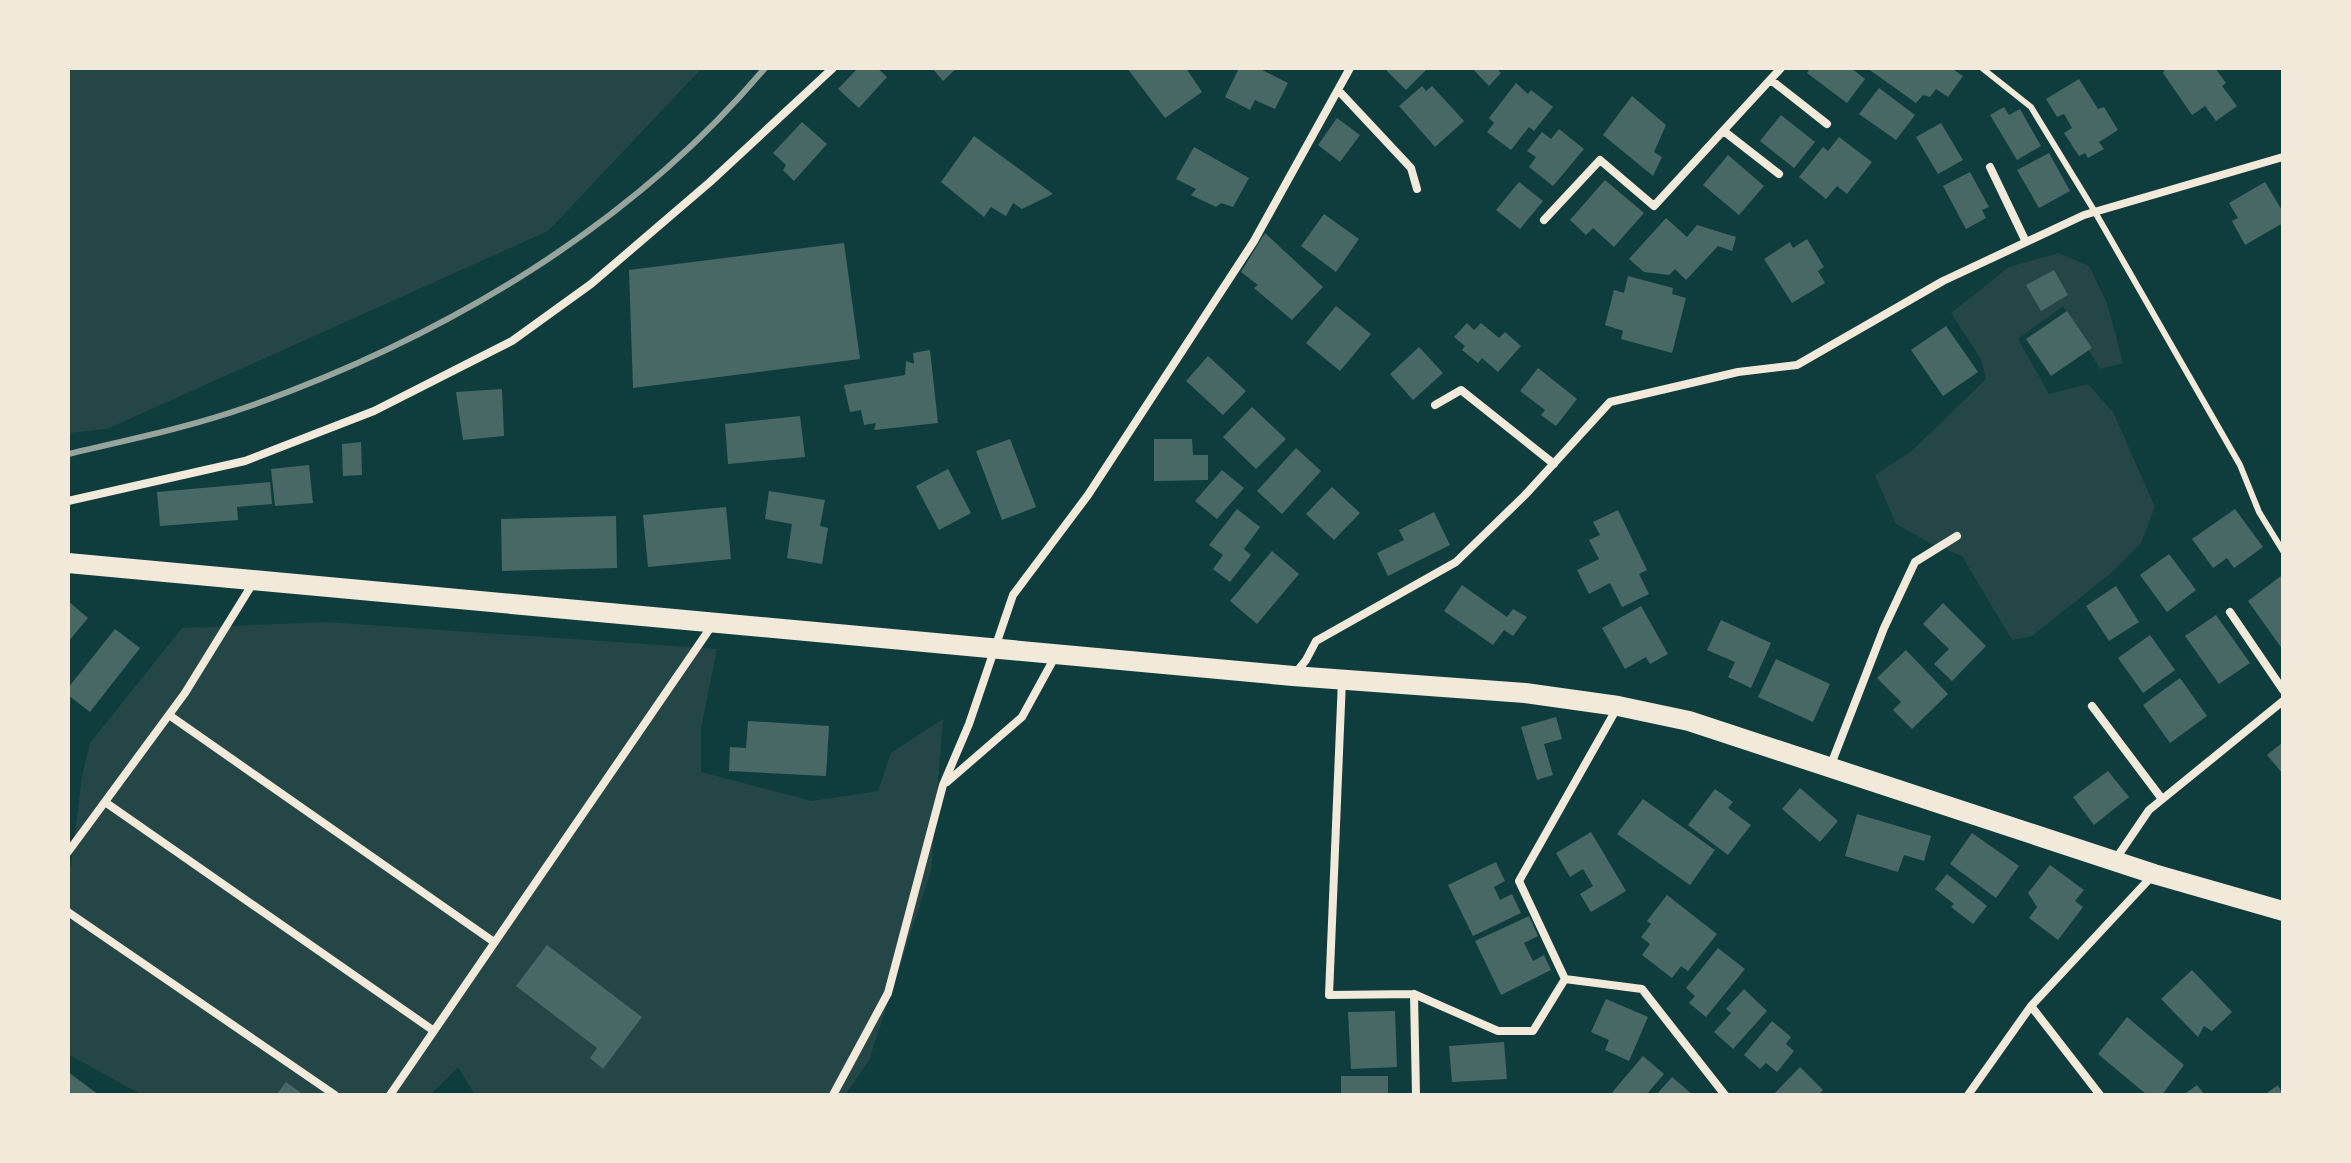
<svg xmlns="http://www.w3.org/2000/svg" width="2351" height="1163" viewBox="0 0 2351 1163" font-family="'Fira Sans Condensed',sans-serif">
	<rect width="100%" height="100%" fill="#0f3d3e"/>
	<path fill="#244646" d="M 68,68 L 702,68 L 548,231 L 107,429 L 68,433 Z
		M 2059,253 L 2089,266 L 2107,303 L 2123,363 L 2100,369 L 2063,306 L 2018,339 L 2049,394 L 2088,384 L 2113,412 L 2155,507 L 2141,543 L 2110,574 L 2032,636 L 2012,640 L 1962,556 L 1932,544 L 1896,524 L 1875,475 L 1912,451 L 1986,379 L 1981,359 L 1951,313 L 2009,267 Z
		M 326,622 L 717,649 L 701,728 L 701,772 L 812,801 L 878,791 L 891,753 L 943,719 L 931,871 L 869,1060 L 845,1095 L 475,1095 L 458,1067 L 430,1095 L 142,1095 L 68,1054 L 68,870 L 71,866 L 82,776 L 90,743 L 182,628 Z"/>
	<path fill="#486865" d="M 858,68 L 877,68 L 887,77 L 859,108 L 838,89 Z
		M 932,68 L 957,68 L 943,81 Z
		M 1127,68 L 1186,68 L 1202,92 L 1165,118 Z
		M 1239,68 L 1258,68 L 1288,83 L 1275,109 L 1255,100 L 1250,110 L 1225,97 Z
		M 1384,68 L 1428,68 L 1406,90 Z
		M 1472,68 L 1496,68 L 1501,73 L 1489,86 Z
		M 1810,68 L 1851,68 L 1865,79 L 1847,103 L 1807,73 Z
		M 1867,68 L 1951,68 L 1963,76 L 1948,97 L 1936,89 L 1930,97 L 1923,95 L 1916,103 Z
		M 2166,68 L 2215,68 L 2226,83 L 2222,86 L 2237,106 L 2216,121 L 2205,106 L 2192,115 L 2163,73 Z
		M 2079,79 L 2098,109 L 2104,107 L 2118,130 L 2099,142 L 2104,149 L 2088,158 L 2085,153 L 2079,156 L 2064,133 L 2072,128 L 2064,114 L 2057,117 L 2046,99 Z
		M 1516,83 L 1528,94 L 1531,90 L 1553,107 L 1534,131 L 1529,127 L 1511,150 L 1487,132 L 1494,123 L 1489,118 Z
		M 1422,86 L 1426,91 L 1432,86 L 1464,121 L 1435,147 L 1399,106 Z
		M 1879,88 L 1915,115 L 1896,140 L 1859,114 Z
		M 1632,96 L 1666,125 L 1654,152 L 1662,157 L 1653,176 L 1603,135 Z
		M 2004,107 L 2009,115 L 2020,109 L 2041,146 L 2017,160 L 1990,115 Z
		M 1781,115 L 1815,142 L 1794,168 L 1760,141 Z
		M 1337,118 L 1360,135 L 1340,162 L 1318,145 Z
		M 802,122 L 827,144 L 794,181 L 783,170 L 786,165 L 773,153 Z
		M 1941,123 L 1963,160 L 1938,174 L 1916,137 Z
		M 1559,129 L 1584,149 L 1553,186 L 1529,167 L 1536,157 L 1527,151 L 1542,132 L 1551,139 Z
		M 974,136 L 1053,194 L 1022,209 L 1013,203 L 1006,216 L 991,207 L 984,217 L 941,182 Z
		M 1839,137 L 1872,162 L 1847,194 L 1837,186 L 1826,199 L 1799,177 L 1823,147 L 1828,151 Z
		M 1194,147 L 1249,178 L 1233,207 L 1221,203 L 1216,207 L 1191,195 L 1196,189 L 1176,179 Z
		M 2049,153 L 2070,191 L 2039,208 L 2017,170 Z
		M 1728,155 L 1764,186 L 1739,215 L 1703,185 Z
		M 1970,172 L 1989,207 L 1982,210 L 1986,218 L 1966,229 L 1943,186 Z
		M 1605,180 L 1644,213 L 1614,247 L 1593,228 L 1586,235 L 1570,220 Z
		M 1519,182 L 1543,201 L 1520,229 L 1496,210 Z
		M 2265,182 L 2283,212 L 2283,223 L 2245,245 L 2232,221 L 2238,218 L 2229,203 Z
		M 1324,214 L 1359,239 L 1336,272 L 1301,246 Z
		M 1666,218 L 1687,237 L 1697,225 L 1736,237 L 1732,251 L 1718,246 L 1686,280 L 1675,269 L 1669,275 L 1644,272 L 1629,259 Z
		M 1265,233 L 1323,287 L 1292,320 L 1254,288 L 1258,285 L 1241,272 Z
		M 1807,239 L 1824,267 L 1818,271 L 1825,283 L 1792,303 L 1764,259 L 1790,242 L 1793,248 Z
		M 844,243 L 860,359 L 633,388 L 629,270 Z
		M 2054,270 L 2068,295 L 2041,311 L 2026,285 Z
		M 1628,276 L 1673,288 L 1672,294 L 1686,298 L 1672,353 L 1621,339 L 1623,331 L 1605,325 L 1614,290 L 1624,293 Z
		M 1336,306 L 1371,334 L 1340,371 L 1306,343 Z
		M 2067,311 L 2092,348 L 2051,376 L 2026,339 Z
		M 1467,323 L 1474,330 L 1481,323 L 1499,338 L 1505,332 L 1521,346 L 1498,372 L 1482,358 L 1478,363 L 1462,350 L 1465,346 L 1454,337 Z
		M 1946,326 L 1978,372 L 1943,396 L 1911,350 Z
		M 1419,347 L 1443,373 L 1413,400 L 1390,374 Z
		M 930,350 L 938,423 L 874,430 L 876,423 L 864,425 L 861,410 L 850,412 L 844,385 L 905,375 L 906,361 L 914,364 L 913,353 Z
		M 1208,356 L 1246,391 L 1223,415 L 1186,381 Z
		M 1538,368 L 1577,399 L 1556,426 L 1541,415 L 1545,410 L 1520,391 Z
		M 502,389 L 504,436 L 463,440 L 456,392 Z
		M 1252,407 L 1286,439 L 1256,469 L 1223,437 Z
		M 800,416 L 805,457 L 728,464 L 725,424 Z
		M 1010,439 L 1036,507 L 1002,520 L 976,451 Z
		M 1154,439 L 1192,439 L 1193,455 L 1208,455 L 1208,480 L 1154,481 Z
		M 361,442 L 362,475 L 343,476 L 342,444 Z
		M 1296,448 L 1321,471 L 1282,514 L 1257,491 Z
		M 309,465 L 313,503 L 275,506 L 271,469 Z
		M 948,469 L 971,513 L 939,530 L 916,486 Z
		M 1222,470 L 1244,488 L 1217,519 L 1195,501 Z
		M 270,482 L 272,504 L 237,507 L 238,520 L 160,526 L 157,492 Z
		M 1332,487 L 1360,513 L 1334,540 L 1306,514 Z
		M 769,491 L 825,500 L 820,526 L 828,528 L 822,564 L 787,558 L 792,524 L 765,519 Z
		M 726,507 L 731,559 L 648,567 L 643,515 Z
		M 1237,509 L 1260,527 L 1244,549 L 1251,555 L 1230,582 L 1213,569 L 1223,555 L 1209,545 Z
		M 2235,509 L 2263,547 L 2234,568 L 2227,558 L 2213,568 L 2192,539 Z
		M 1618,510 L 1647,570 L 1639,574 L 1649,594 L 1622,607 L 1610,583 L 1589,594 L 1577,570 L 1599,559 L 1589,540 L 1600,535 L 1593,522 Z
		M 1434,512 L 1450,545 L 1388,576 L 1377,553 L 1404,540 L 1399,530 Z
		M 616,516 L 617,568 L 502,571 L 501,519 Z
		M 1272,551 L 1299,574 L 1257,624 L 1230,601 Z
		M 2169,554 L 2196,590 L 2167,612 L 2140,575 Z
		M 2281,576 L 2283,579 L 2283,650 L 2248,601 Z
		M 1462,585 L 1507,617 L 1513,609 L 1527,617 L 1513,636 L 1504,630 L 1493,645 L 1444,611 Z
		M 2116,586 L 2139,622 L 2109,641 L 2086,606 Z
		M 68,601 L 88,618 L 68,642 Z
		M 1943,603 L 1986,646 L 1952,681 L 1934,664 L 1949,649 L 1923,624 Z
		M 1641,606 L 1668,654 L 1650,664 L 1646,657 L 1625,669 L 1602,628 Z
		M 2216,615 L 2250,663 L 2219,684 L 2185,636 Z
		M 1721,620 L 1771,643 L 1751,688 L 1728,677 L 1735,662 L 1707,650 Z
		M 115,629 L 140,648 L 90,712 L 68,695 L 68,688 Z
		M 2150,635 L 2175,670 L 2143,693 L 2118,658 Z
		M 1906,650 L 1948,694 L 1912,729 L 1893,710 L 1901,702 L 1877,678 Z
		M 1776,659 L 1830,684 L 1813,722 L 1758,697 Z
		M 2180,678 L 2207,716 L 2170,743 L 2143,705 Z
		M 1556,717 L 1562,739 L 1544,744 L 1553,775 L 1537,780 L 1521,727 Z
		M 748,721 L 829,726 L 826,776 L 729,771 L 730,747 L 746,748 Z
		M 2283,742 L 2283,774 L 2267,755 Z
		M 2108,771 L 2129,797 L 2094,825 L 2073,797 Z
		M 1800,788 L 1838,821 L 1820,842 L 1782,809 Z
		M 1715,789 L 1733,802 L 1728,808 L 1751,825 L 1728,855 L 1688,825 Z
		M 1643,799 L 1715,850 L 1690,885 L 1617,834 Z
		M 1857,814 L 1931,836 L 1924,861 L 1904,855 L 1898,872 L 1845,856 Z
		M 1591,832 L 1626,891 L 1591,912 L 1580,894 L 1593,886 L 1583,869 L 1570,877 L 1556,853 Z
		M 1972,833 L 2019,866 L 1996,898 L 1950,864 Z
		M 1496,862 L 1505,881 L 1494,887 L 1500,900 L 1512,894 L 1521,913 L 1473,936 L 1448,885 Z
		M 2050,865 L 2084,890 L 2075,901 L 2083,907 L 2058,940 L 2029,918 L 2037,907 L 2028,893 Z
		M 1947,874 L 1987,906 L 1973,924 L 1951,907 L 1954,904 L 1935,889 Z
		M 1667,895 L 1717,934 L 1688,971 L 1681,966 L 1672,978 L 1642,955 L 1650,944 L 1641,937 L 1651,924 L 1647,921 Z
		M 1529,916 L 1538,936 L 1524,943 L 1533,961 L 1544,955 L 1551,970 L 1501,995 L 1475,941 Z
		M 547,945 L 642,1017 L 603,1069 L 590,1058 L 597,1048 L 516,986 Z
		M 1718,948 L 1745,969 L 1706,1017 L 1689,1003 L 1695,996 L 1686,988 Z
		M 2192,970 L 2232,1012 L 2212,1031 L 2204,1026 L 2198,1037 L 2161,999 Z
		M 1744,989 L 1767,1011 L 1733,1049 L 1714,1032 L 1731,1013 L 1726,1009 Z
		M 1606,999 L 1648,1017 L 1629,1061 L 1605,1050 L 1609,1040 L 1591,1032 Z
		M 1395,1011 L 1397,1067 L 1351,1069 L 1348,1012 Z
		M 2127,1017 L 2184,1065 L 2162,1095 L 2147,1095 L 2098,1054 Z
		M 1772,1021 L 1791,1037 L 1786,1044 L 1794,1051 L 1777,1072 L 1766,1063 L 1760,1069 L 1744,1055 Z
		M 1504,1042 L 1507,1079 L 1452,1082 L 1449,1046 Z
		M 1643,1056 L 1664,1074 L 1646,1095 L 1610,1095 Z
		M 1800,1067 L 1823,1090 L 1818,1095 L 1773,1095 Z
		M 68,1072 L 99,1095 L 68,1095 Z
		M 1341,1076 L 1388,1076 L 1388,1095 L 1341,1095 Z
		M 1672,1077 L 1693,1095 L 1656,1095 Z
		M 286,1082 L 304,1095 L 276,1095 Z
		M 2197,1085 L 2205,1095 L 2183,1095 Z
		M 2278,1085 L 2283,1095 L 2264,1095 Z"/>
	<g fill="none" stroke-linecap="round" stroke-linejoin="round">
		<path stroke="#f1e9da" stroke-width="6" d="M 1982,68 L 2031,107 L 2095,212 L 2240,465 L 2259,512 L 2283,551"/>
		<path stroke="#f1e9da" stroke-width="8" d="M 1771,80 L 1827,124
			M 1338,90 L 1411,168 L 1417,189
			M 1725,132 L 1779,174
			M 1990,167 L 2026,242
			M 1544,220 L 1600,160 L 1654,206 L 1781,68
			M 1435,405 L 1461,390 L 1554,464
			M 68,501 L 245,461 L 374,411 L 512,341 L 591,284 L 710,182 L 833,68
			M 2230,612 L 2283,690
			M 1294,675 L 1306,660 L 1316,641 L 1456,562 L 1525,495 L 1610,402 L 1738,372 L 1797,365 L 1943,281 L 2084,215 L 2283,157
			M 1342,680 L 1329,995 L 1414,994 L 1416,1095
			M 2092,706 L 2162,799
			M 1617,708 L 1519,881 L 1565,979 L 1642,989 L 1725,1095
			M 169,715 L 494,942
			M 1830,767 L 1884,628 L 1915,562 L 1957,536
			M 947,782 L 1022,717 L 1056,655
			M 105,802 L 434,1031
			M 68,852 L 185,693 L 253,583
			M 2115,860 L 2149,810 L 2283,701
			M 68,912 L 335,1095
			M 1414,994 L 1498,1031 L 1533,1031 L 1565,979
			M 2031,1006 L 2100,1095
			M 390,1095 L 713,624
			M 833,1095 L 888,993 L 943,785 L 969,724 L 1013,595 L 1088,495 L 1254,241 L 1350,68
			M 1968,1095 L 2031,1006 L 2154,874"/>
		<path stroke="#f1e9da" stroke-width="20" d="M 68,563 L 1293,676 L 1525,693 L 1618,706 L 1689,721 L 2154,874 L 2283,911"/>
		<path stroke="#97a49c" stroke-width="6" d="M 68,454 C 128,440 191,427 250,406 C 444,337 631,227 765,68"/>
	</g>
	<rect width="2351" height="1163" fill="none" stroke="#f1e9da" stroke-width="140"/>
</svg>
